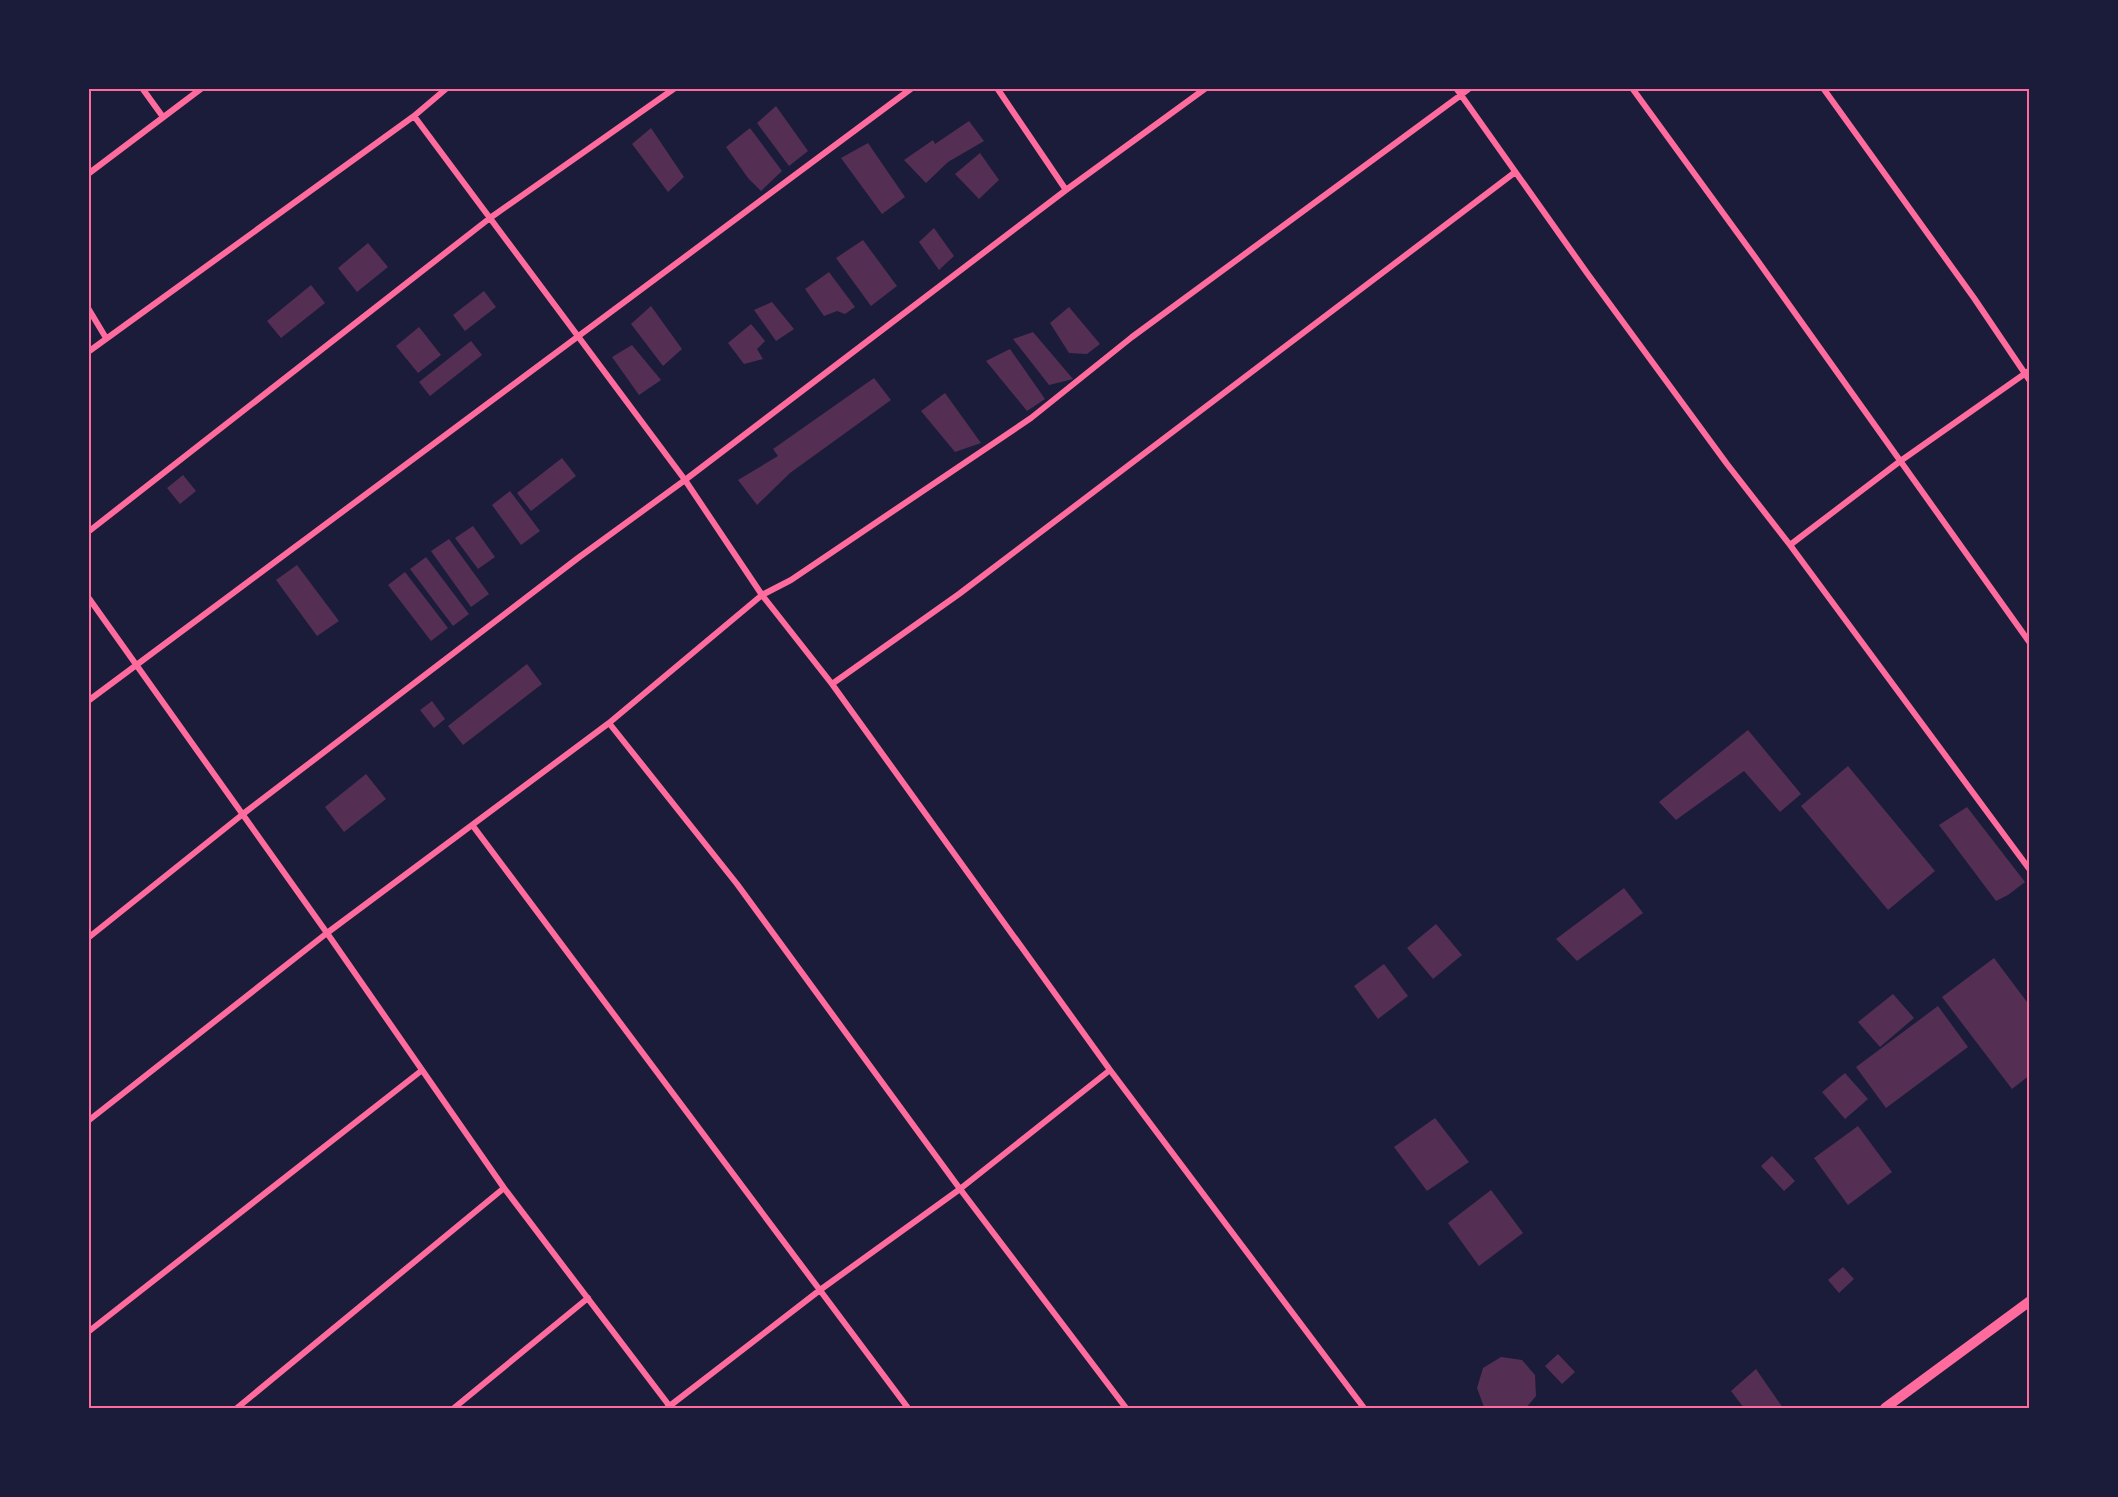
<svg xmlns="http://www.w3.org/2000/svg" width="2118" height="1497" viewBox="0 0 2118 1497" font-family="'Open Sans',sans-serif">
	<rect width="100%" height="100%" fill="#1b1b3a"/>
	<path fill="#542f53" d="M 776,106 L 808,151 L 789,166 L 757,123 Z
		M 969,121 L 984,141 L 948,162 L 926,183 L 904,160 L 933,140 L 935,144 Z
		M 651,128 L 684,177 L 668,192 L 632,144 Z
		M 750,128 L 782,171 L 761,191 L 748,178 L 726,147 Z
		M 868,143 L 905,197 L 882,214 L 841,158 Z
		M 980,153 L 999,180 L 979,199 L 955,174 Z
		M 934,228 L 954,256 L 939,270 L 919,242 Z
		M 863,240 L 897,286 L 871,306 L 836,258 Z
		M 368,243 L 388,267 L 357,292 L 338,268 Z
		M 829,272 L 855,307 L 845,314 L 837,311 L 824,316 L 805,289 Z
		M 311,285 L 325,303 L 281,338 L 267,321 Z
		M 484,291 L 496,307 L 465,331 L 453,315 Z
		M 772,302 L 794,329 L 776,341 L 754,310 Z
		M 651,306 L 682,349 L 663,366 L 631,324 Z
		M 1069,307 L 1100,344 L 1087,354 L 1069,353 L 1050,323 Z
		M 751,324 L 765,341 L 757,349 L 763,359 L 744,364 L 728,343 Z
		M 419,327 L 441,355 L 418,373 L 396,346 Z
		M 1033,332 L 1073,379 L 1049,385 L 1013,339 Z
		M 471,341 L 482,355 L 430,396 L 419,382 Z
		M 632,345 L 661,380 L 639,395 L 612,357 Z
		M 1010,349 L 1045,399 L 1027,411 L 986,361 Z
		M 874,378 L 891,400 L 790,473 L 757,505 L 738,480 L 778,456 L 773,449 Z
		M 945,393 L 981,443 L 955,452 L 921,411 Z
		M 562,458 L 576,476 L 531,511 L 517,493 Z
		M 183,475 L 196,491 L 180,504 L 167,488 Z
		M 510,491 L 540,531 L 521,545 L 492,505 Z
		M 473,526 L 495,557 L 478,569 L 455,538 Z
		M 449,539 L 489,594 L 471,607 L 431,551 Z
		M 426,557 L 469,614 L 453,626 L 410,569 Z
		M 297,565 L 339,621 L 317,636 L 276,580 Z
		M 405,572 L 448,628 L 431,641 L 388,585 Z
		M 527,664 L 542,684 L 463,745 L 448,726 Z
		M 432,701 L 445,719 L 434,728 L 420,710 Z
		M 1748,730 L 1801,794 L 1780,812 L 1744,771 L 1676,820 L 1659,802 Z
		M 1848,766 L 1935,871 L 1888,910 L 1801,806 Z
		M 366,774 L 386,799 L 344,832 L 325,807 Z
		M 1967,807 L 2025,882 L 2008,895 L 1996,901 L 1939,825 Z
		M 1624,888 L 1643,913 L 1577,961 L 1556,939 Z
		M 1436,924 L 1462,955 L 1433,979 L 1407,948 Z
		M 1994,958 L 2030,1006 L 2030,1075 L 2012,1089 L 1942,997 Z
		M 1384,964 L 1408,996 L 1378,1019 L 1354,986 Z
		M 1893,994 L 1914,1018 L 1880,1047 L 1858,1022 Z
		M 1938,1006 L 1968,1047 L 1886,1108 L 1856,1067 Z
		M 1845,1073 L 1868,1099 L 1845,1119 L 1822,1092 Z
		M 1435,1118 L 1469,1162 L 1427,1191 L 1394,1147 Z
		M 1858,1126 L 1892,1172 L 1848,1205 L 1814,1158 Z
		M 1772,1156 L 1795,1181 L 1784,1191 L 1761,1166 Z
		M 1491,1190 L 1523,1233 L 1479,1266 L 1448,1223 Z
		M 1843,1267 L 1854,1279 L 1839,1293 L 1828,1280 Z
		M 1558,1354 L 1575,1372 L 1562,1384 L 1545,1366 Z
		M 1501,1357 L 1522,1360 L 1535,1375 L 1536,1396 L 1526,1408 L 1488,1408 L 1484,1407 L 1477,1388 L 1483,1368 Z
		M 1756,1369 L 1783,1408 L 1744,1408 L 1731,1391 Z"/>
	<g fill="none" stroke-linecap="round" stroke-linejoin="round">
		<path stroke="#ff6b9d" stroke-width="6" d="M 142,88 L 163,117
			M 997,88 L 1066,190
			M 1456,88 L 1461,95 L 1470,88
			M 1632,88 L 1755,257 L 2030,643
			M 1823,88 L 1974,298 L 2030,381
			M 414,116 L 447,88
			M 88,174 L 202,88
			M 88,308 L 106,338
			M 88,352 L 414,116 L 685,480 L 762,595 L 832,684 L 1110,1070 L 1364,1408
			M 88,532 L 490,218 L 675,88
			M 1790,545 L 1899,462 L 2030,370
			M 88,597 L 327,933 L 504,1188 L 671,1408
			M 832,684 L 959,594 L 1514,173
			M 88,701 L 912,88
			M 609,723 L 737,884 L 960,1189 L 1126,1408
			M 473,826 L 908,1408
			M 88,938 L 243,814 L 578,558 L 685,480 L 1066,190 L 1206,88
			M 88,1121 L 327,933 L 609,723 L 762,595 L 791,580 L 1031,418 L 1132,337 L 1461,95 L 1587,273 L 1727,464 L 1790,545 L 2030,870
			M 88,1332 L 421,1071
			M 237,1408 L 504,1188
			M 454,1408 L 588,1298
			M 667,1408 L 820,1290 L 960,1189 L 1110,1070"/>
		<path stroke="#ff6b9d" stroke-width="10" d="M 1885,1408 L 2030,1301"/>
	</g>
	<rect width="2118" height="1497" fill="none" stroke="#1b1b3a" stroke-width="180"/>
	<rect x="90" y="90" width="1938" height="1317" fill="none" stroke="#ff6b9d" stroke-width="2"/>
</svg>
